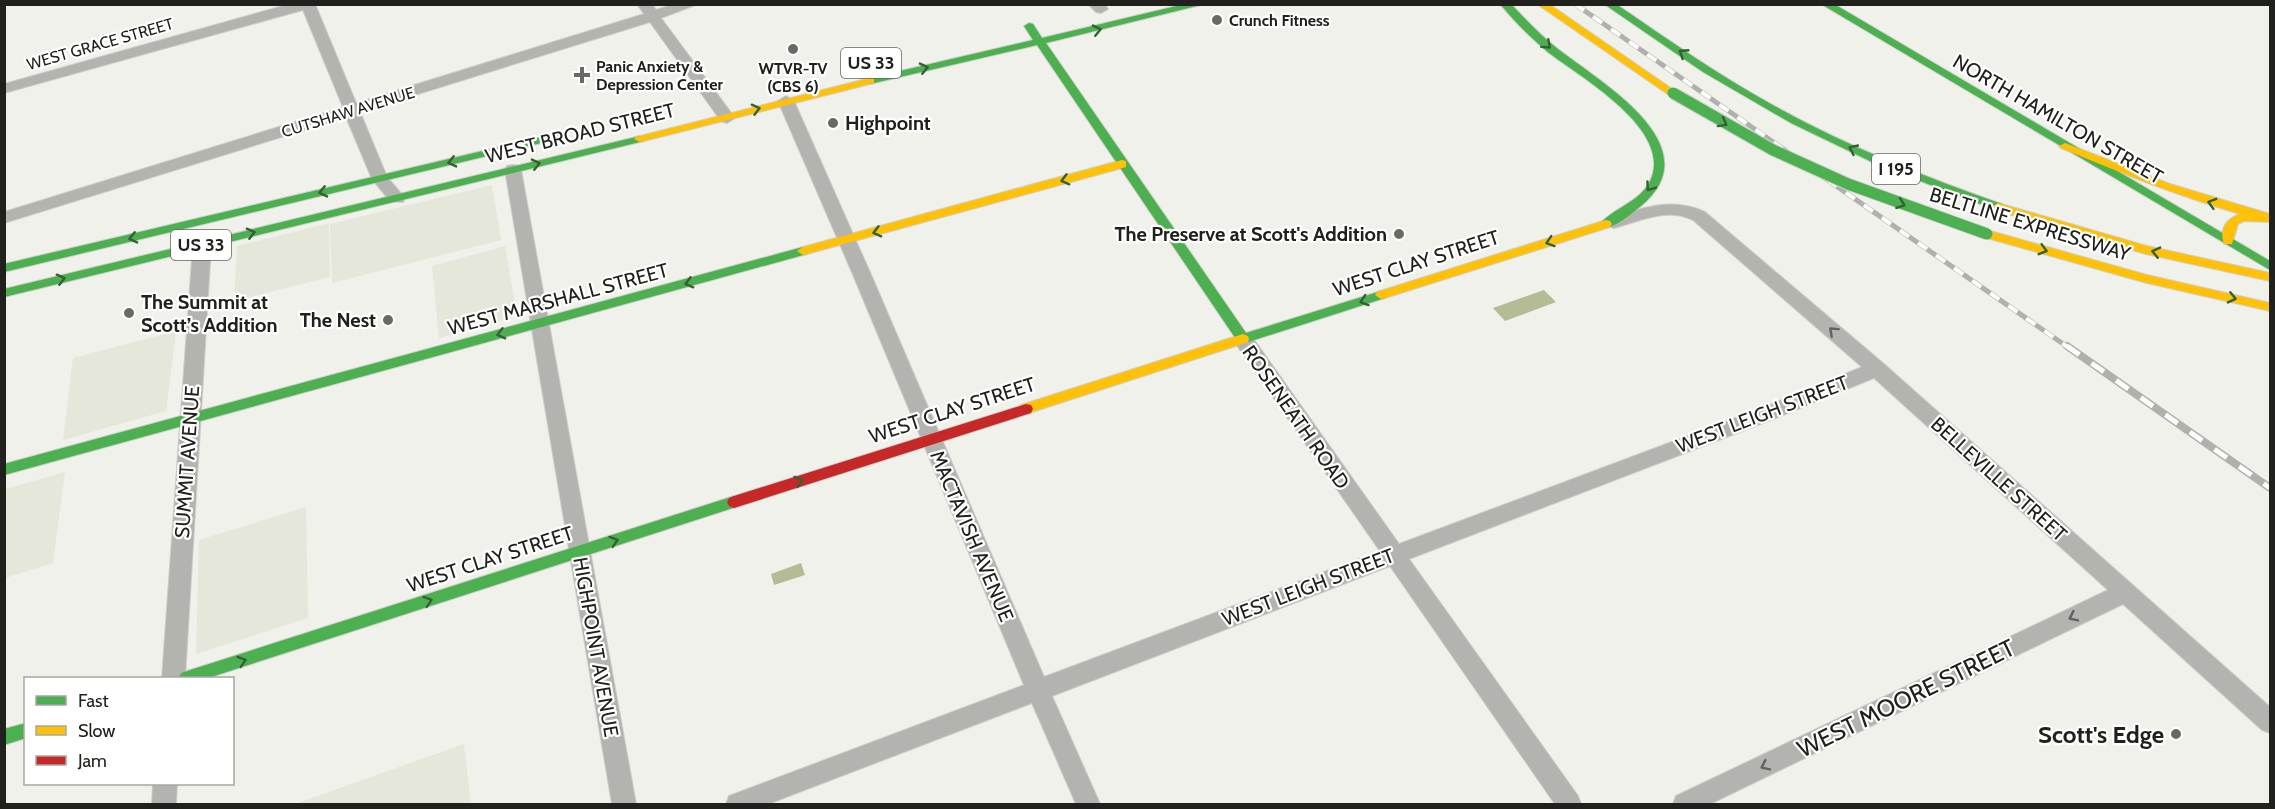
<svg xmlns="http://www.w3.org/2000/svg" width="2275" height="809" viewBox="0 0 2275 809" font-family="Cabin,sans-serif">
	<rect width="100%" height="100%" fill="#f0f1eb"/>
	<path fill="#e4e7da" d="M 492,185 L 501,240 L 332,283 L 330,224 Z
		M 329,223 L 330,277 L 234,301 L 237,246 Z
		M 505,246 L 517,316 L 439,338 L 432,266 Z
		M 176,331 L 166,411 L 63,440 L 73,358 Z
		M 65,472 L 53,563 L 5,578 L 5,489 Z
		M 306,507 L 308,618 L 196,654 L 199,540 Z
		M 464,744 L 471,804 L 295,804 Z"/>
	<path fill="#b4bc95" d="M 1544,290 L 1556,302 L 1505,321 L 1493,308 Z
		M 801,563 L 805,575 L 774,585 L 771,574 Z"/>
	<g fill="none" stroke-linecap="round" stroke-linejoin="round">
		<g stroke="#cecfcb" stroke-width="2">
			<path id="street" d="M 290,4 L 315,4 L 356,103 L 644,14 L 637,4 L 652,4 L 656,10 L 675,4 L 698,4 L 661,18 L 735,118 L 727,123 L 721,121 L 650,22 L 360,112 L 387,177 L 405,198 L 403,202 L 391,202 L 372,179 L 346,117 L 4,223 L 4,212 L 343,107 L 303,10 L 4,93 L 4,84 Z
				M 1088,4 L 1104,4 L 1108,9 L 1101,13 L 1096,12 Z
				M 786,96 L 794,101 L 872,277 L 1044,677 L 1380,551 L 1236,344 L 1234,339 L 1236,334 L 1243,332 L 1250,334 L 1399,544 L 1757,410 L 1862,367 L 1693,220 C 1667,207 1640,221 1614,228 L 1608,226 L 1605,222 L 1608,218 C 1641,209 1672,196 1705,212 L 1884,364 L 2270,707 L 2270,733 L 2262,730 L 2123,604 L 1710,804 L 1673,804 L 1676,796 L 2108,590 L 1874,378 L 1771,420 L 1409,559 L 1578,796 L 1581,804 L 1555,804 L 1390,566 L 1052,696 L 1100,804 L 1076,804 L 1032,703 L 768,804 L 726,804 L 729,796 L 1024,685 L 854,277 L 778,101 Z
				M 513,165 L 519,166 L 521,170 L 636,804 L 612,804 L 505,170 L 507,166 Z
				M 202,239 L 208,241 L 211,245 L 185,678 L 162,678 L 193,245 L 196,241 Z
				M 153,784 L 177,784 L 176,804 L 152,804 Z"/>
		</g>
		<g stroke="#cecfcb" stroke-width="2">
			<path id="fast" d="M 1185,4 L 1205,4 L 1046,43 L 1246,333 L 1381,291 L 1385,292 L 1387,295 L 1385,298 L 1248,342 L 1238,342 L 1037,45 L 870,84 L 865,81 L 870,78 L 1033,40 L 1024,26 L 1029,23 L 1033,24 L 1042,38 Z
				M 1500,4 L 1511,4 C 1526,20 1541,36 1558,49 C 1600,82 1713,146 1641,206 C 1632,213 1614,230 1602,227 L 1600,224 C 1613,208 1638,203 1649,183 C 1677,132 1582,78 1549,53 C 1532,39 1515,22 1500,4 Z
				M 1604,4 L 1616,4 C 1667,39 1717,74 1771,104 C 1844,145 1923,176 2002,204 L 2004,207 L 1998,211 L 1876,164 L 1791,123 L 1703,72 Z
				M 1821,4 L 1834,4 L 2270,261 L 2270,270 Z
				M 554,134 L 558,135 L 558,139 L 4,272 L 4,264 Z
				M 640,136 L 644,137 L 644,141 L 4,297 L 4,289 Z
				M 803,247 L 809,251 L 807,254 L 4,475 L 4,464 Z
				M 734,496 L 739,498 L 741,502 L 739,506 L 208,678 L 179,678 L 181,673 L 187,671 Z
				M 26,723 L 26,738 L 4,745 L 4,729 Z"/>
		</g>
		<g stroke="#cecfcb" stroke-width="2">
			<path id="slow" d="M 1537,4 L 1549,4 L 1678,93 L 1673,96 L 1669,95 Z
				M 870,78 L 874,79 L 874,83 L 640,142 L 634,139 L 636,137 Z
				M 2065,143 L 2170,184 L 2270,214 L 2270,222 L 2244,221 L 2238,224 L 2232,244 L 2224,244 C 2219,229 2226,219 2240,214 C 2179,196 2120,173 2061,148 L 2059,146 Z
				M 1122,160 L 1126,161 L 1126,167 L 803,255 L 797,251 L 803,247 Z
				M 1998,203 L 2147,246 L 2270,273 L 2270,281 L 2146,254 L 1994,210 L 1992,207 Z
				M 1606,220 L 1610,221 L 1612,224 L 1610,227 L 1385,298 L 1381,299 L 1375,295 L 1377,292 Z
				M 1987,230 L 2147,275 L 2270,303 L 2270,311 L 2147,283 L 1983,237 L 1981,234 L 1983,231 Z
				M 1243,334 L 1248,336 L 1249,339 L 1248,342 L 1026,414 L 1021,413 L 1019,409 L 1021,405 Z"/>
		</g>
		<g stroke="#cecfcb" stroke-width="2">
			<path id="jam" d="M 1026,404 L 1031,405 L 1033,409 L 1031,413 L 734,508 L 729,506 L 727,502 L 729,498 L 734,496 Z"/>
		</g>
		<use href="#street" fill="#b3b3b0" fill-rule="evenodd"/>
		<use href="#fast" fill="#4caf50" fill-rule="evenodd"/>
		<use href="#slow" fill="#ffc107" fill-rule="evenodd"/>
		<use href="#jam" fill="#c62828" fill-rule="evenodd"/>
		<g stroke="#b0b1ad" stroke-width="5">
			<path id="rail-far1" d="M 1575,4 L 2069,348"/>
		</g>
		<g stroke="#b0b1ad" stroke-width="8">
			<path id="rail" d="M 2067,346 L 2270,488"/>
		</g>
		<use href="#rail-far1" stroke="#fff" stroke-width="4" stroke-dasharray="11" stroke-linecap="butt"/>
		<use href="#rail" stroke="#fff" stroke-width="5" stroke-dasharray="15" stroke-linecap="butt"/>
		<g stroke="#cecfcb" stroke-width="13" stroke-linecap="butt">
			<path id="fast-bridge" d="M 1673,93 L 1773,150 L 1848,184 L 1987,234"/>
		</g>
		<use href="#fast-bridge" stroke="#4caf50" stroke-width="11"/>
	</g>
	<defs><path id="oneway-chevron" d="M-2-3.5L2.5 0L-2 3.5" fill="none" stroke-width="1.6" stroke-linecap="round" stroke-linejoin="round" transform="scale(1.5)"/></defs>
	<g stroke="#346133">
		<use href="#oneway-chevron" transform="translate(1097 30) rotate(-13)"/>
		<use href="#oneway-chevron" transform="translate(1547 45) rotate(42)"/>
		<use href="#oneway-chevron" transform="translate(1683 53) rotate(-147)"/>
		<use href="#oneway-chevron" transform="translate(924 68) rotate(-13)"/>
		<use href="#oneway-chevron" transform="translate(756 109) rotate(-15)"/>
		<use href="#oneway-chevron" transform="translate(1723 123) rotate(29)"/>
		<use href="#oneway-chevron" transform="translate(1853 149) rotate(-155)"/>
		<use href="#oneway-chevron" transform="translate(452 162) rotate(167)"/>
		<use href="#oneway-chevron" transform="translate(536 164) rotate(-13)"/>
		<use href="#oneway-chevron" transform="translate(1065 180) rotate(165)"/>
		<use href="#oneway-chevron" transform="translate(1650 187) rotate(125)"/>
		<use href="#oneway-chevron" transform="translate(323 192) rotate(167)"/>
		<use href="#oneway-chevron" transform="translate(2212 203) rotate(-164)"/>
		<use href="#oneway-chevron" transform="translate(1901 204) rotate(20)"/>
		<use href="#oneway-chevron" transform="translate(877 232) rotate(165)"/>
		<use href="#oneway-chevron" transform="translate(251 233) rotate(-14)"/>
		<use href="#oneway-chevron" transform="translate(133 238) rotate(167)"/>
		<use href="#oneway-chevron" transform="translate(1550 242) rotate(162)"/>
		<use href="#oneway-chevron" transform="translate(2043 250) rotate(16)"/>
		<use href="#oneway-chevron" transform="translate(2156 252) rotate(-167)"/>
		<use href="#oneway-chevron" transform="translate(61 279) rotate(-14)"/>
		<use href="#oneway-chevron" transform="translate(689 283) rotate(165)"/>
		<use href="#oneway-chevron" transform="translate(2232 298) rotate(13)"/>
		<use href="#oneway-chevron" transform="translate(1364 301) rotate(162)"/>
		<use href="#oneway-chevron" transform="translate(501 334) rotate(165)"/>
		<use href="#oneway-chevron" transform="translate(799 481) rotate(-18)"/>
		<use href="#oneway-chevron" transform="translate(614 541) rotate(-18)"/>
		<use href="#oneway-chevron" transform="translate(428 601) rotate(-18)"/>
		<use href="#oneway-chevron" transform="translate(242 661) rotate(-18)"/>
	</g>
	<g stroke="#62635f">
		<use href="#oneway-chevron" transform="translate(1833 331) rotate(-138)"/>
		<use href="#oneway-chevron" transform="translate(2073 617) rotate(154)"/>
		<use href="#oneway-chevron" transform="translate(1765 766) rotate(154)"/>
	</g>
	<g fill="#696a64" stroke="#fff" stroke-width="2">
		<circle cx="1217" cy="20" r="6"/>
		<circle cx="793" cy="49" r="6"/>
		<path d="M579 66h6v6h6v6h-6v6h-6v-6h-6v-6h6z"/>
		<circle cx="833" cy="123" r="6"/>
		<circle cx="1399" cy="234" r="6"/>
		<circle cx="129" cy="313" r="6"/>
		<circle cx="388" cy="320" r="6"/>
		<circle cx="2176" cy="734" r="6"/>
	</g>
	<g text-anchor="middle" dominant-baseline="central" stroke-width="4.5" stroke-linejoin="round" paint-order="stroke">
		<g font-size="16" font-weight="bold" fill="#20211c" stroke="#fff" text-anchor="start">
			<text x="1229" y="20">Crunch Fitness</text>
			<text x="596" y="66">Panic Anxiety &amp;<tspan x="596" dy="18">Depression Center</tspan></text>
			<text x="793" y="68" text-anchor="middle">WTVR-TV<tspan x="793" dy="18">(CBS 6)</tspan></text>
		</g>
		<g font-size="16" fill="#20211c" stroke="#fff">
			<text transform="translate(100 44) rotate(-16)">WEST GRACE STREET</text>
			<text transform="translate(348 112) rotate(-17)">CUTSHAW AVENUE</text>
		</g>
		<g fill="#fff" stroke="#636460" stroke-width="1.5">
			<rect x="841" y="48" width="60" height="30" rx="4.5"/>
			<rect x="1872" y="154" width="48" height="30" rx="4.5"/>
			<rect x="171" y="230" width="60" height="30" rx="4.5"/>
		</g>
		<g font-size="18" font-weight="bold" fill="#20211c">
			<text x="871" y="63">US 33</text>
			<text x="1896" y="169">I 195</text>
			<text x="201" y="245">US 33</text>
		</g>
		<g font-size="20" fill="#20211c" stroke="#fff">
			<text transform="translate(2058 119) rotate(30)">NORTH HAMILTON STREET</text>
			<text transform="translate(580 133) rotate(-14)">WEST BROAD STREET</text>
			<text transform="translate(2030 224) rotate(17)">BELTLINE EXPRESSWAY</text>
			<text transform="translate(1416 263) rotate(-18)">WEST CLAY STREET</text>
			<text transform="translate(558 299) rotate(-15)">WEST MARSHALL STREET</text>
			<text transform="translate(952 410) rotate(-18)">WEST CLAY STREET</text>
			<text transform="translate(1762 414) rotate(-21)">WEST LEIGH STREET</text>
			<text transform="translate(1296 417) rotate(55)">ROSENEATH ROAD</text>
			<text transform="translate(187 462) rotate(-86)">SUMMIT AVENUE</text>
			<text transform="translate(1999 479) rotate(42)">BELLEVILLE STREET</text>
			<text transform="translate(972 536) rotate(67)">MACTAVISH AVENUE</text>
			<text transform="translate(490 559) rotate(-18)">WEST CLAY STREET</text>
			<text transform="translate(1308 587) rotate(-21)">WEST LEIGH STREET</text>
			<text transform="translate(596 647) rotate(80)">HIGHPOINT AVENUE</text>
		</g>
		<g font-size="20" font-weight="bold" fill="#20211c" stroke="#fff" text-anchor="start">
			<text x="845" y="123">Highpoint</text>
			<text x="1387" y="234" text-anchor="end">The Preserve at Scott's Addition</text>
			<text x="141" y="302">The Summit at<tspan x="141" dy="23">Scott’s Addition</tspan></text>
			<text x="376" y="320" text-anchor="end">The Nest</text>
		</g>
		<g font-size="24" fill="#20211c" stroke="#fff">
			<text transform="translate(1906 698) rotate(-26)">WEST MOORE STREET</text>
		</g>
		<g font-size="24" font-weight="bold" fill="#20211c" stroke="#fff" text-anchor="end">
			<text x="2164" y="734">Scott's Edge</text>
		</g>
	</g>
	<rect width="2275" height="809" fill="none" stroke="#20211c" stroke-width="12"/>
	<rect x="24" y="677" width="210" height="108" fill="#ffffff" stroke="#a6a6a4" stroke-width="1.5"/>
	<rect x="36" y="696" width="30" height="9" fill="#4caf50" stroke="#a6a6a4" stroke-width="1.5"/>
	<text x="78" y="707" font-size="18" fill="#20211c">Fast</text>
	<rect x="36" y="726" width="30" height="9" fill="#ffc107" stroke="#a6a6a4" stroke-width="1.5"/>
	<text x="78" y="737" font-size="18" fill="#20211c">Slow</text>
	<rect x="36" y="756" width="30" height="9" fill="#c62828" stroke="#a6a6a4" stroke-width="1.5"/>
	<text x="78" y="767" font-size="18" fill="#20211c">Jam</text>
</svg>
